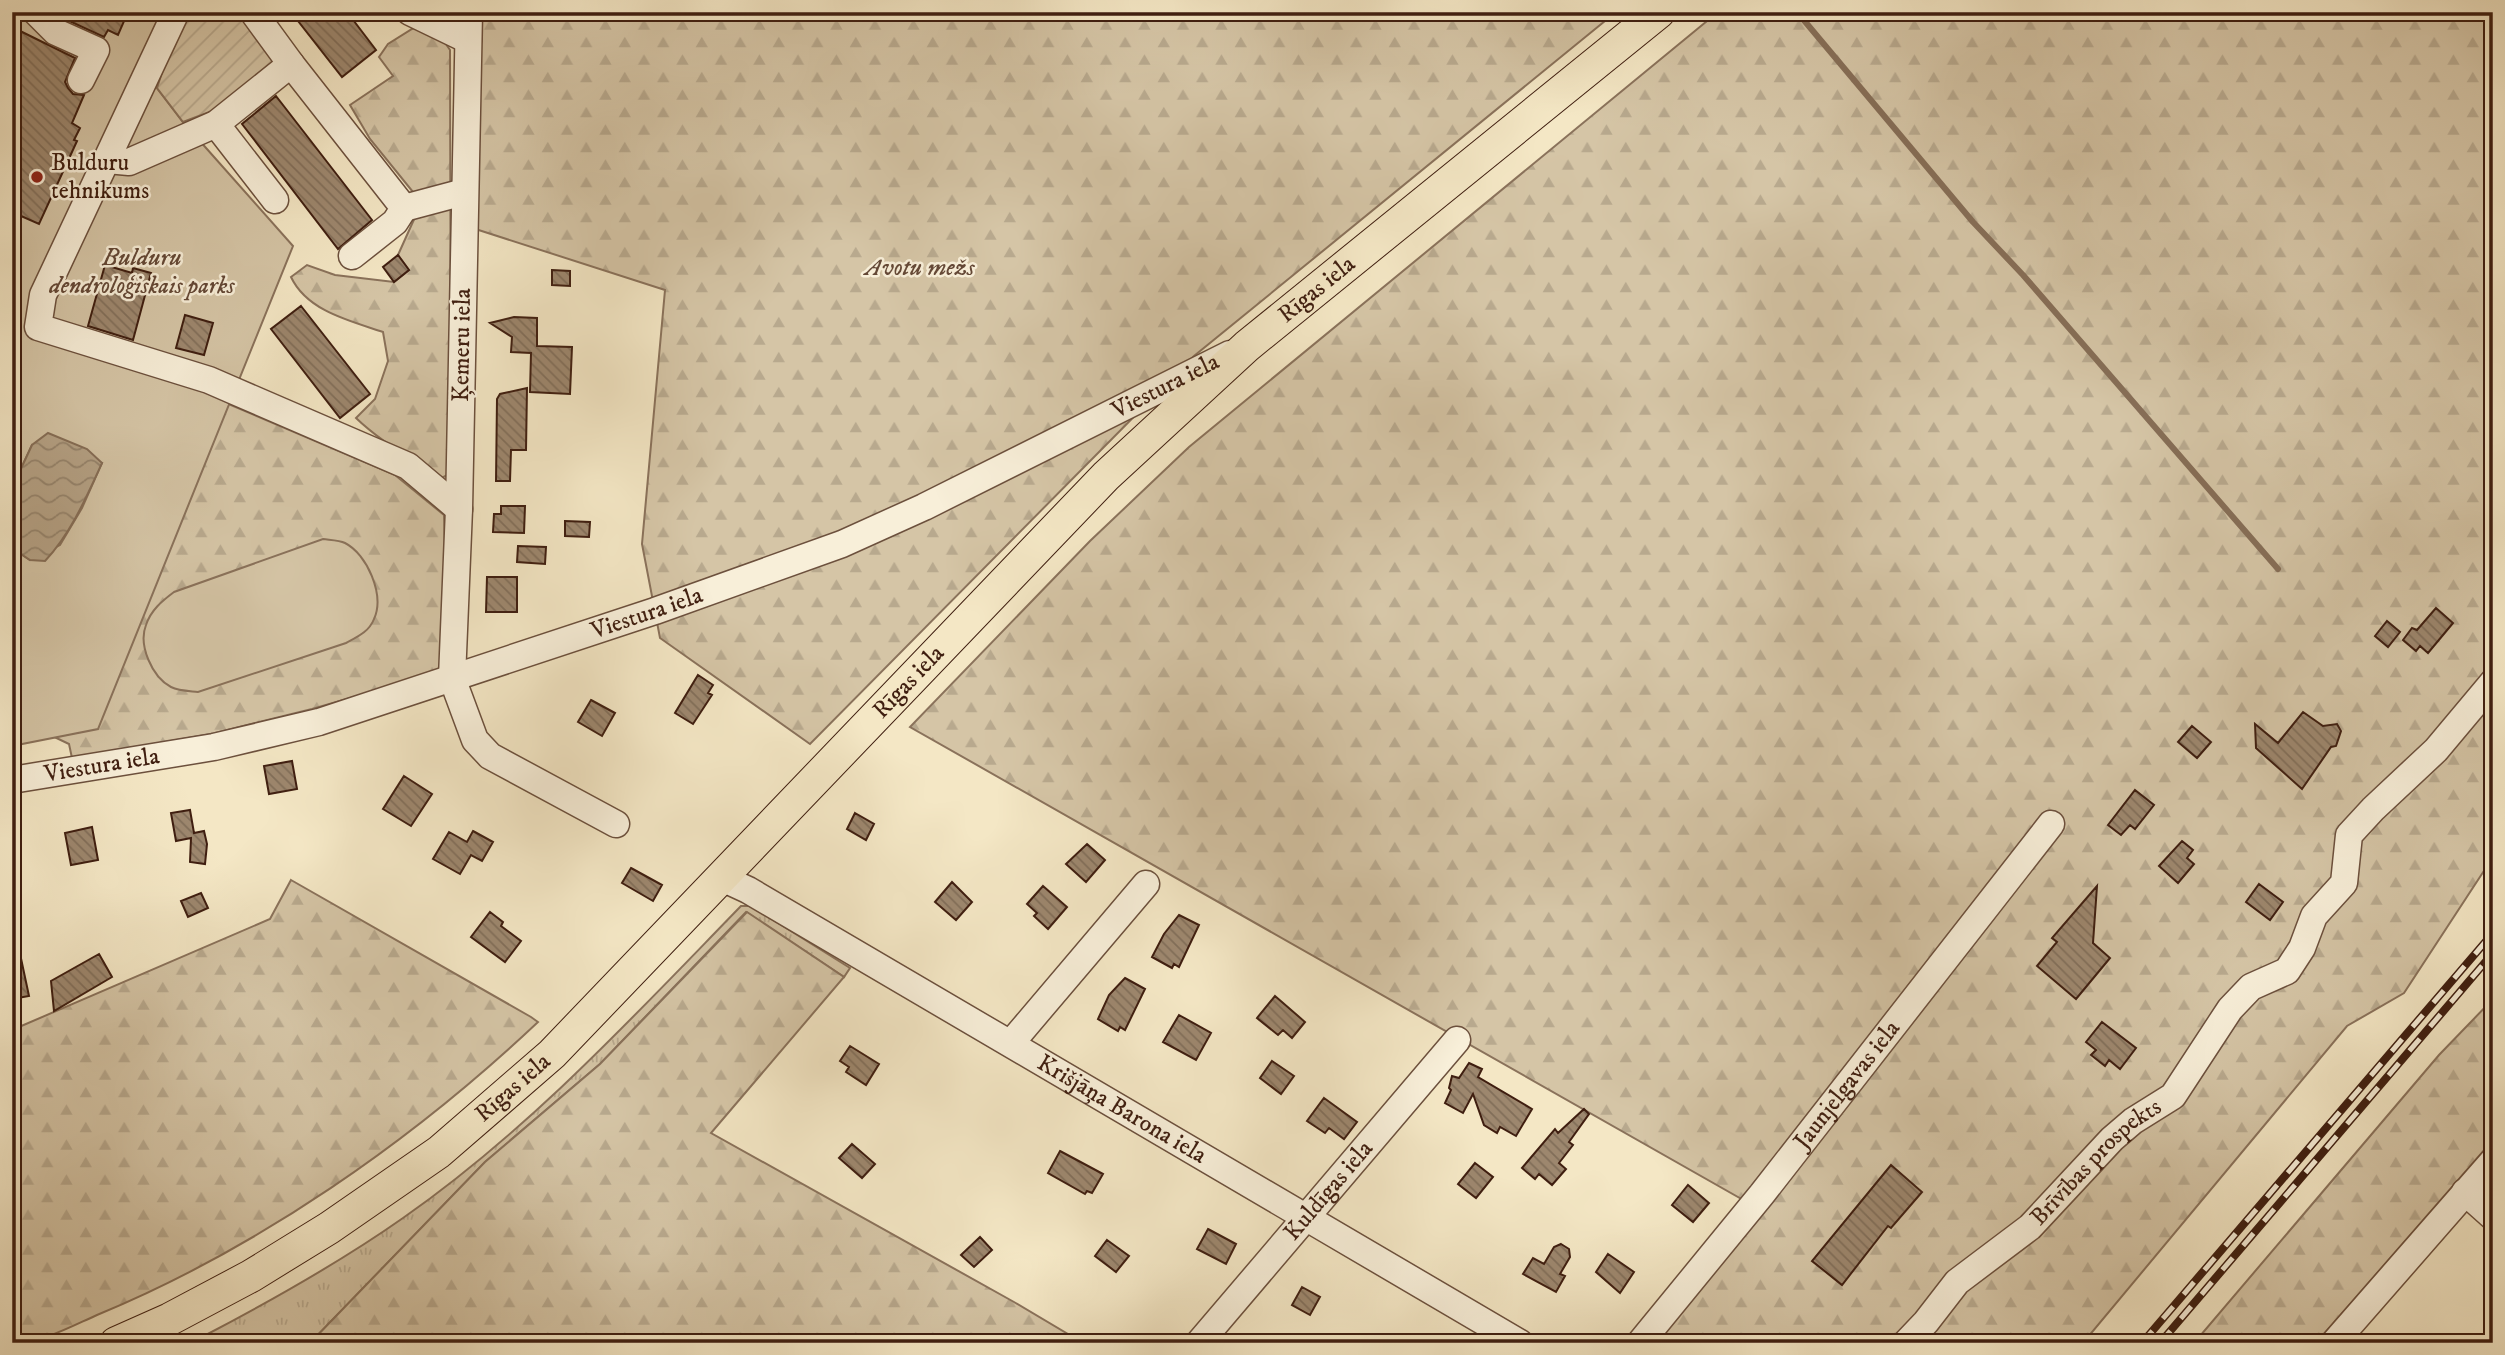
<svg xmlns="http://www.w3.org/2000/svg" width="2505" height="1355" viewBox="0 0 2505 1355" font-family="'IM FELL DW Pica',serif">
	<defs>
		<pattern id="grass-tufts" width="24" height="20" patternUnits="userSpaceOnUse" patternTransform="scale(1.75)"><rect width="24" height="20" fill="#d5c5a6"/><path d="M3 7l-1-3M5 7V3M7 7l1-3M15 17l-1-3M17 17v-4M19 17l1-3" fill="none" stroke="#b8a98e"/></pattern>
		<pattern id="forest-firs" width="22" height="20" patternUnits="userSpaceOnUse" patternTransform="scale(1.75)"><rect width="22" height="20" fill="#d5c5a6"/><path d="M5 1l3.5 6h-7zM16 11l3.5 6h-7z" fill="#b8a98e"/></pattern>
		<pattern id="garden-furrows" width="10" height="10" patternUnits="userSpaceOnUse" patternTransform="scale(1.75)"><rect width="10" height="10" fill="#d5c5a6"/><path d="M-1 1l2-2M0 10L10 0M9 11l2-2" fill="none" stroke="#b8a98e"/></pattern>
		<pattern id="water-waves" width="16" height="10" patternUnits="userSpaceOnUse" patternTransform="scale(1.75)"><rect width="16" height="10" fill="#b6a387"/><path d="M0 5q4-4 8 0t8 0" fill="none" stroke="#95846d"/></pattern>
		<pattern id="building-back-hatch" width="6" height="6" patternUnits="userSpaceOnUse" patternTransform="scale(1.75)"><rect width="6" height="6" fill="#9d876e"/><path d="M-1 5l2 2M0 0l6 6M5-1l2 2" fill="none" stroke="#816e59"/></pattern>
	</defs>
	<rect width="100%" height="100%" fill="#f4e7c5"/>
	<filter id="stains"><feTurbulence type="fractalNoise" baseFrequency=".00286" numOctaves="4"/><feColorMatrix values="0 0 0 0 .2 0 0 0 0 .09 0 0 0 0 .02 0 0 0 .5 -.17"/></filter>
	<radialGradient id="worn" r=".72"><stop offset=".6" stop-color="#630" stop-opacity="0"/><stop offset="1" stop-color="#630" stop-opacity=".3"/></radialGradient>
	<path fill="url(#grass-tufts)" stroke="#8a725b" stroke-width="2" d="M 741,906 L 751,906 L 850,968 L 844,977 L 746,912 L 600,1064 L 485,1162 L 310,1343 L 204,1343 L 202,1337 C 271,1301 339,1263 403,1218 C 529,1130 634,1016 741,906 Z"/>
	<path fill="url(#forest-firs)" stroke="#8a725b" stroke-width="2" d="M 469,12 L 1616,12 L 1194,356 L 810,744 L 660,638 L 642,544 L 665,290 L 463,225 Z
		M 1718,12 L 2493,12 L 2493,857 L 2404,993 L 2347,1026 L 2083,1343 L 1652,1343 L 1759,1209 L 910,727 L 1090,541 L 1189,447 Z
		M 420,24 L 439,34 L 450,50 L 451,473 L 440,479 C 412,459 381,442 356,418 L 375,399 L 388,361 L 383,332 C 350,321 307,311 291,277 L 307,265 L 335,275 L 394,282 L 409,270 L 398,255 L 416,215 L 413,192 L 370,139 L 350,105 L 393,76 L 379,57 L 388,44 Z
		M 212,397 L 395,475 L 444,515 L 448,670 L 312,709 L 211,734 L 72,758 L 69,744 L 21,721 Z
		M 291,880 L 531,1017 L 538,1022 C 412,1141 257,1249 97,1315 C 70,1327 42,1343 12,1343 L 12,1030 L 270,919 Z
		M 747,912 L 844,977 L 711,1133 L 1014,1302 L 1083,1343 L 310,1343 L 485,1162 L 600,1064 Z
		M 2493,999 L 2493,1140 L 2316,1343 L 2194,1343 L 2439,1055 Z"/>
	<path fill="#d5c5a6" stroke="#8a725b" stroke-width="2" d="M 12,12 L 185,12 L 157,88 L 183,122 L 293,246 L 98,729 L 12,746 L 12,548 L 30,560 L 60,545 L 82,508 L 102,463 L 32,445 L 12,488 Z
		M 323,539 C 330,540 339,540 345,543 C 367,554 385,595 374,619 C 369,632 357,637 346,643 L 198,692 C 189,691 179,691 171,687 C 152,677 138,645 146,625 C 151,610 162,601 174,592 Z"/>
	<path fill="url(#garden-furrows)" stroke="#8a725b" stroke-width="2" d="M 189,12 L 245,12 L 281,60 L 220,108 L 183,122 L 157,88 L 167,57 Z"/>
	<path fill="url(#water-waves)" stroke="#866e57" stroke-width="2" d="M 48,433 L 87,449 L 102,463 C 86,498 71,533 45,561 L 30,560 L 12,548 L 12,488 L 32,445 Z"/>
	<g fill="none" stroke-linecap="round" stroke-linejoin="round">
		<path stroke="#866e57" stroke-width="6" d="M 1797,12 L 1973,222 L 2023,275 L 2278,569"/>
	</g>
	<path fill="url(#building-back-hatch)" stroke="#3f1e10" stroke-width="2" d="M 70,12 L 128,12 L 118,35 L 108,30 L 104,37 L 67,20 Z
		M 291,12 L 347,12 L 376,50 L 342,77 Z
		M 12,27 L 75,58 L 65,82 L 68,88 L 73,94 L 84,95 L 72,123 L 80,128 L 74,140 L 77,141 L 39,224 L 12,212 Z
		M 276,96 L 372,220 L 338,249 L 242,124 Z
		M 398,255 L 409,270 L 394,282 L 383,267 Z
		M 105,265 L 132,273 L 133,268 L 151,273 L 133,340 L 88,326 Z
		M 552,270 L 570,271 L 570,286 L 552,285 Z
		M 301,306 L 370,394 L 340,418 L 271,329 Z
		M 185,315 L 213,323 L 204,355 L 176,348 Z
		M 514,317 L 537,318 L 537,346 L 572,347 L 570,394 L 530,392 L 531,353 L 511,352 L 512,337 L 490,323 Z
		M 527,388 L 526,450 L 511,450 L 510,481 L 496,481 L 497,399 L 500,394 Z
		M 501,506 L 525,506 L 524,533 L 493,532 L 494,514 L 501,514 Z
		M 565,521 L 590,522 L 589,537 L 565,536 Z
		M 518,546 L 546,547 L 545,564 L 517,562 Z
		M 487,577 L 517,577 L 517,612 L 486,612 Z
		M 2436,608 L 2453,623 L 2428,653 L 2420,646 L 2416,651 L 2403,640 L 2412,628 L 2417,630 Z
		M 2387,621 L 2400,632 L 2388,647 L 2375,636 Z
		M 698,675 L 713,685 L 708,693 L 712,695 L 693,724 L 675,713 Z
		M 591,700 L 615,713 L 602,736 L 578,722 Z
		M 2303,712 L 2323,726 L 2337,724 L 2341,731 L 2336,746 L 2331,747 L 2302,789 L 2256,748 L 2255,724 L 2278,743 Z
		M 2192,726 L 2211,742 L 2197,758 L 2178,742 Z
		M 292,761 L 297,789 L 269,794 L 264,766 Z
		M 404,776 L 432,794 L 411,826 L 383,809 Z
		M 2135,790 L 2154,805 L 2135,829 L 2130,825 L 2121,835 L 2108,825 Z
		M 190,810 L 194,833 L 204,831 L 207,844 L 205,864 L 190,862 L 191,838 L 176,841 L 171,813 Z
		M 855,813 L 874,824 L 866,840 L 847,829 Z
		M 92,827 L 98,860 L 71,865 L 65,833 Z
		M 473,831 L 493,842 L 482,861 L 471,855 L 460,874 L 433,859 L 449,832 L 467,842 Z
		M 2182,841 L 2193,850 L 2187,858 L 2194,864 L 2178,883 L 2159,866 Z
		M 1087,844 L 1105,860 L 1086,882 L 1066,864 Z
		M 631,868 L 662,885 L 653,901 L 622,883 Z
		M 952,882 L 972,902 L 956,920 L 935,902 Z
		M 2259,884 L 2283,902 L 2270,920 L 2246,902 Z
		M 1043,886 L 1067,907 L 1048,929 L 1034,916 L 1037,913 L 1027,904 Z
		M 2097,886 L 2093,943 L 2110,958 L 2076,999 L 2037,966 L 2057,942 L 2052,938 Z
		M 201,893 L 208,908 L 188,917 L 181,901 Z
		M 490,912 L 503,922 L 501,926 L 521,941 L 505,962 L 471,937 Z
		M 1179,915 L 1199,925 L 1179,967 L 1174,964 L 1172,968 L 1152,957 L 1164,934 Z
		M 12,949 L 19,949 L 29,996 L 12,999 Z
		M 99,954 L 112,977 L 54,1011 L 51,981 Z
		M 1125,978 L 1145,989 L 1125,1030 L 1120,1027 L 1118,1031 L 1098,1019 L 1109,995 Z
		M 1275,996 L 1305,1022 L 1292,1038 L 1283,1030 L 1278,1035 L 1257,1018 Z
		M 1179,1015 L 1211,1033 L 1196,1060 L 1163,1042 Z
		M 2102,1022 L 2136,1048 L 2120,1069 L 2109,1060 L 2105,1066 L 2091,1055 L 2096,1050 L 2086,1042 Z
		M 850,1046 L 879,1064 L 866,1085 L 846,1072 L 849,1067 L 840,1061 Z
		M 1272,1061 L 1294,1076 L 1281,1094 L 1260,1078 Z
		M 1469,1063 L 1482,1069 L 1478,1077 L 1532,1109 L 1516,1136 L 1500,1127 L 1497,1133 L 1484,1125 L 1473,1094 L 1463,1113 L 1445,1103 L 1451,1090 L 1449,1088 L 1452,1076 L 1459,1078 Z
		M 1324,1098 L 1357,1122 L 1344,1139 L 1329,1128 L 1325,1133 L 1307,1121 Z
		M 1584,1109 L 1589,1114 L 1569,1142 L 1573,1145 L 1559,1163 L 1566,1169 L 1552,1185 L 1539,1174 L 1535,1179 L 1522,1168 L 1555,1129 L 1558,1133 Z
		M 852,1144 L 875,1164 L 862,1178 L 839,1158 Z
		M 1060,1151 L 1103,1174 L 1092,1193 L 1087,1191 L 1085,1194 L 1048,1173 Z
		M 1475,1163 L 1493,1177 L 1476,1198 L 1458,1184 Z
		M 1891,1165 L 1922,1192 L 1891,1228 L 1888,1226 L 1842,1285 L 1812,1261 Z
		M 1688,1185 L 1709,1203 L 1693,1222 L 1672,1205 Z
		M 1208,1229 L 1236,1244 L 1226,1264 L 1197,1249 Z
		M 980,1237 L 992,1250 L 974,1267 L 961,1255 Z
		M 1107,1240 L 1129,1256 L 1116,1272 L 1095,1256 Z
		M 1561,1244 L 1569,1249 L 1570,1257 L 1560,1274 L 1565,1276 L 1556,1292 L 1523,1274 L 1533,1258 L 1544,1264 L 1554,1247 Z
		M 1608,1254 L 1634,1272 L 1620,1293 L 1596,1272 Z
		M 1302,1287 L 1320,1297 L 1310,1315 L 1292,1305 Z"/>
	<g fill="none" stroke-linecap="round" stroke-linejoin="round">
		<g stroke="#6c503d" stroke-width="29">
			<g id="minor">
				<path d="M 36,12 L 56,32 L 96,50 L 81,80"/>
				<path d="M 176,12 L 43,295 L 38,327 L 209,380 L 232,390 L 408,466 L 459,509"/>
				<path d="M 253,12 L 291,64"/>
				<path d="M 410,12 L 468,40"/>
				<path d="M 469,12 L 459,509 L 452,678 L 475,740 L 490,756 L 616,824"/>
				<path d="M 216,124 L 275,200"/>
				<path d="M 107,160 L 129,162 L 216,124 L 291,64 L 404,208 L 395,222 L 352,256"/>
				<path d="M 404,208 L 464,192"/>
				<path id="s1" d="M 12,780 L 214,747 L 319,722 L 655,611 L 842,544 L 924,507 L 1230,354"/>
				<path id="s2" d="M 722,878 L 748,890 L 1520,1343"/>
				<path d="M 1011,1043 L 1146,884"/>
				<path d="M 2465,1192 L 2493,1217"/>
				<path id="s3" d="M 1199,1343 L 1457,1040"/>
				<path id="s4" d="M 1640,1343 L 1762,1194 L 2051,824"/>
				<path id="s5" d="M 1906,1343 L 1926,1322 L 1957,1282 L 2030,1227 L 2112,1139 L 2133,1121 L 2173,1096 L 2230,1009 L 2251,987 L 2287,971 L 2302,948 L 2314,916 L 2344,883 L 2349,835 L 2373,809 L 2436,750 L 2493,682"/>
				<path d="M 2334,1343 L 2493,1161"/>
			</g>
		</g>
		<g stroke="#3f1e10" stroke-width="34">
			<g id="major">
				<path id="s6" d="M 116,1343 L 170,1319 L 251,1276 L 329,1228 L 439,1152 L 552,1054 L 1106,476 L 1247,346 L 1659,12"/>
			</g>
		</g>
		<use href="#minor" stroke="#f8efd9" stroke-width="26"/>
		<use href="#major" stroke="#f4e7c5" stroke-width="32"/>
		<g stroke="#3f1e10" stroke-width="8">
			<path id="rail" d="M 2142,1343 L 2493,933
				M 2160,1343 L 2493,953"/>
		</g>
		<use href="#rail" stroke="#f8efd9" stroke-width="5" stroke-dasharray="16" stroke-linecap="butt"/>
	</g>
	<circle fill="#8f2418" stroke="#f8efd9" stroke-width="2.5" cx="37" cy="177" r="7"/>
	<g text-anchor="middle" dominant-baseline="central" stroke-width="5" stroke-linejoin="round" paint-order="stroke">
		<g font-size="24" fill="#3f1e10" stroke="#f8efd9" text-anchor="start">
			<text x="51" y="163">Bulduru<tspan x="51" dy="28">tehnikums</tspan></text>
		</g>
		<g font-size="24" font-style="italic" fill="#644836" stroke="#f8efd9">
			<text x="142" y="258">Bulduru<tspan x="142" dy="28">dendroloģiskais parks</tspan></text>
			<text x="920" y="268">Avotu mežs</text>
		</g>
		<g font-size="24" fill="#3f1e10" stroke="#f8efd9">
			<text stroke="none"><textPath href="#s6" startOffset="1608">Rīgas iela</textPath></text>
			<text transform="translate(462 345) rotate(-89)">Ķemeru iela</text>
			<text stroke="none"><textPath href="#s1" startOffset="1225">Viestura iela</textPath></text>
			<text stroke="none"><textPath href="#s1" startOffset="658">Viestura iela</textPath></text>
			<text stroke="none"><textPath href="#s6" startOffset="1041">Rīgas iela</textPath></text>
			<text stroke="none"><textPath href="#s1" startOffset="91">Viestura iela</textPath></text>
			<text stroke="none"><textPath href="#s4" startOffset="331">Jaunjelgavas iela</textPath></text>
			<text stroke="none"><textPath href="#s6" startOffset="474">Rīgas iela</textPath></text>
			<text stroke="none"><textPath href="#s2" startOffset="462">Krišjāņa Barona iela</textPath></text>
			<text stroke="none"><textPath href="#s5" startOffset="264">Brīvības prospekts</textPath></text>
			<text stroke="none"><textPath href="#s3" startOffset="200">Kuldīgas iela</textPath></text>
		</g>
	</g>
	<rect width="2505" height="1355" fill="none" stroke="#f4e7c5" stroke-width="42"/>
	<rect x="14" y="14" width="2477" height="1327" fill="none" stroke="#3f1e10" stroke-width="3.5"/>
	<rect x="21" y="21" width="2463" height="1313" fill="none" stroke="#3f1e10" stroke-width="2"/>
	<rect width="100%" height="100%" filter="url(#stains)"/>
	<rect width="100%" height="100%" fill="url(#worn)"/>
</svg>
